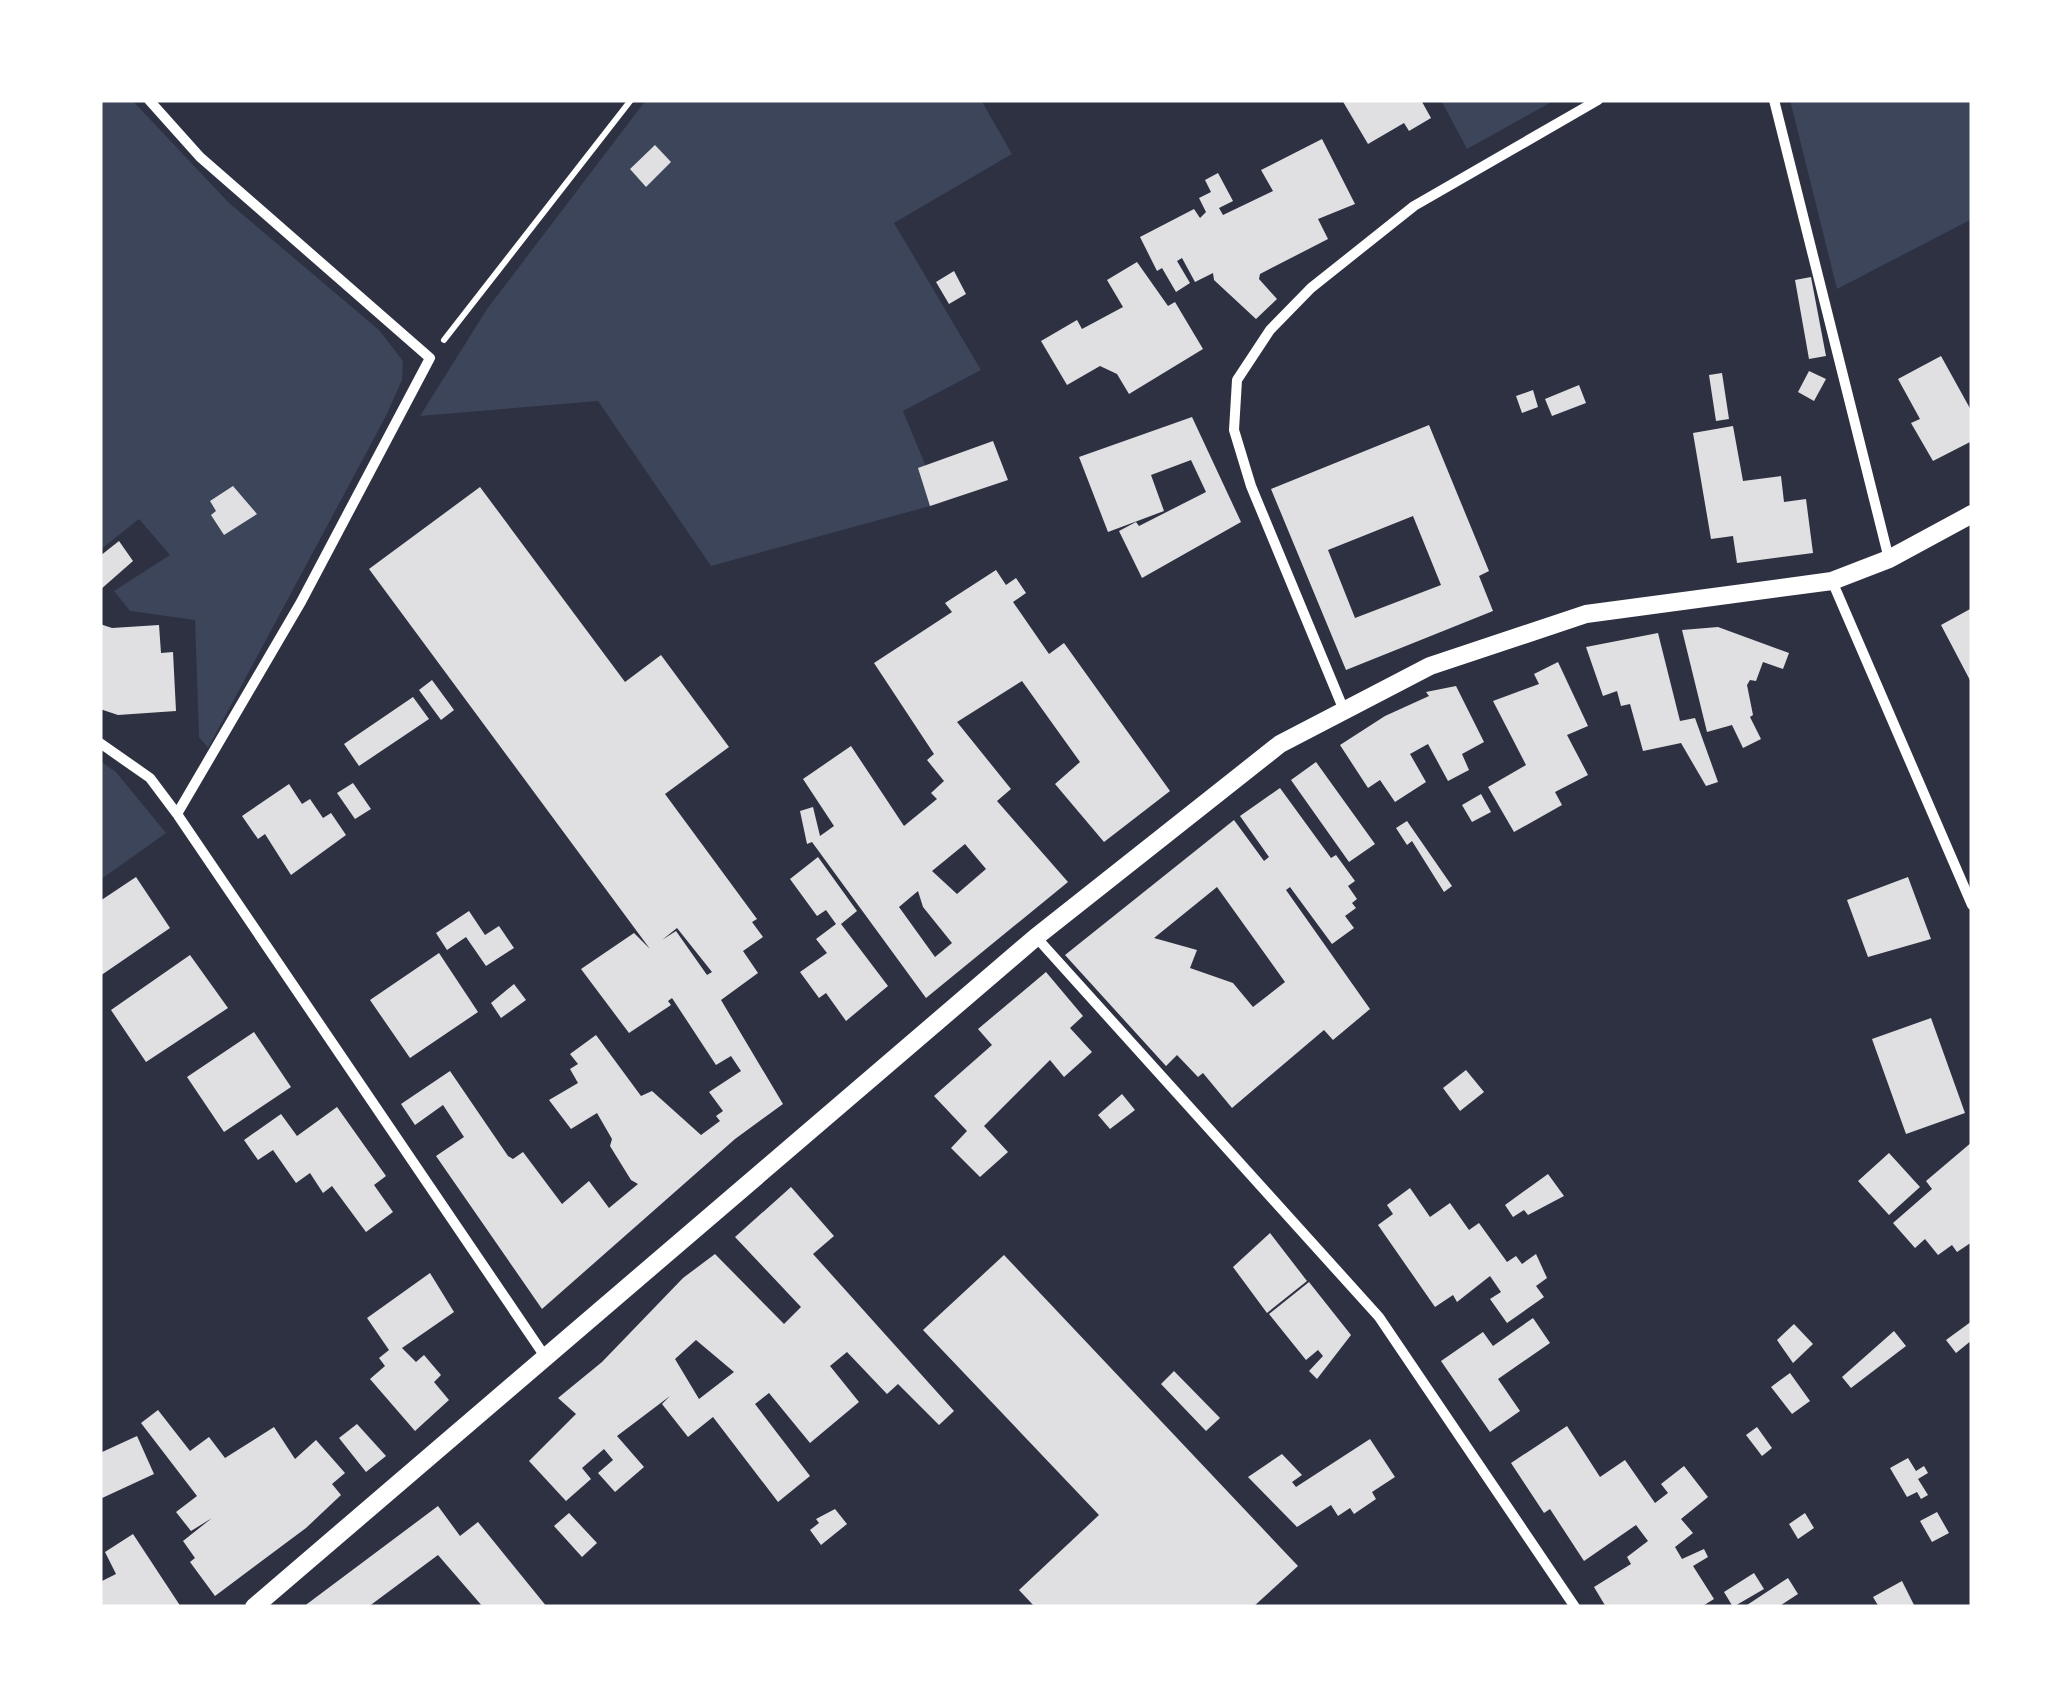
<svg xmlns="http://www.w3.org/2000/svg" width="2072" height="1707" viewBox="0 0 2072 1707" font-family="Signika,sans-serif">
	<rect width="100%" height="100%" fill="#2d3142"/>
	<path fill="#3c4559" d="M 100,100 L 132,100 L 229,203 L 379,330 L 403,361 L 402,380 L 386,416 L 208,748 L 199,737 L 195,620 L 130,611 L 114,591 L 170,555 L 139,519 L 100,550 Z
		M 646,100 L 981,100 L 1012,154 L 894,223 L 981,370 L 903,411 L 941,503 L 711,566 L 598,401 L 420,416 L 487,309 Z
		M 1441,100 L 1555,100 L 1467,149 Z
		M 1790,100 L 1972,100 L 1972,219 L 1837,289 Z
		M 100,761 L 116,772 L 166,833 L 100,880 Z"/>
	<path fill="#e0e0e3" fill-rule="evenodd" d="M 1342,100 L 1421,100 L 1431,118 L 1409,131 L 1404,123 L 1368,144 Z
		M 1322,139 L 1355,204 L 1318,219 L 1328,239 L 1260,274 L 1259,279 L 1277,299 L 1256,319 L 1214,280 L 1213,273 L 1195,282 L 1182,258 L 1177,261 L 1190,283 L 1176,292 L 1162,268 L 1157,271 L 1140,237 L 1194,209 L 1200,218 L 1206,212 L 1199,198 L 1211,192 L 1205,180 L 1218,173 L 1233,201 L 1219,208 L 1223,215 L 1273,191 L 1261,170 Z
		M 655,145 L 671,162 L 646,187 L 630,169 Z
		M 1137,262 L 1168,306 L 1175,302 L 1203,349 L 1129,394 L 1117,374 L 1100,366 L 1067,385 L 1041,341 L 1077,320 L 1082,329 L 1123,307 L 1107,280 Z
		M 954,271 L 966,294 L 949,304 L 936,282 Z
		M 1811,277 L 1826,356 L 1809,359 L 1795,280 Z
		M 1941,356 L 1972,412 L 1972,441 L 1933,461 L 1911,423 L 1920,419 L 1898,379 Z
		M 1809,371 L 1826,379 L 1814,401 L 1798,392 Z
		M 1722,373 L 1729,419 L 1716,421 L 1709,375 Z
		M 1579,385 L 1586,403 L 1552,416 L 1545,399 Z
		M 1533,390 L 1538,407 L 1522,413 L 1516,396 Z
		M 1192,417 L 1241,522 L 1142,578 L 1119,531 L 1136,522 L 1139,526 L 1206,492 L 1191,460 L 1151,475 L 1164,511 L 1108,532 L 1079,457 Z
		M 1429,425 L 1489,571 L 1479,576 L 1493,611 L 1346,670 L 1271,489 ZM 1413,516 L 1441,585 L 1355,618 L 1328,550 Z
		M 1733,426 L 1743,481 L 1781,476 L 1784,502 L 1806,499 L 1813,553 L 1737,563 L 1733,536 L 1711,539 L 1693,433 Z
		M 993,441 L 1008,480 L 930,506 L 918,468 Z
		M 233,486 L 257,514 L 224,535 L 211,515 L 216,511 L 210,501 Z
		M 480,487 L 625,682 L 661,655 L 729,747 L 665,794 L 757,919 L 752,922 L 763,937 L 743,951 L 758,973 L 721,1000 L 783,1104 L 735,1139 L 542,1309 L 436,1156 L 464,1137 L 443,1105 L 415,1125 L 401,1104 L 450,1071 L 508,1156 L 513,1159 L 523,1152 L 562,1204 L 589,1181 L 609,1208 L 638,1184 L 631,1180 L 610,1146 L 612,1139 L 597,1113 L 571,1129 L 549,1100 L 578,1083 L 570,1069 L 578,1064 L 570,1054 L 596,1035 L 641,1096 L 652,1091 L 701,1135 L 720,1121 L 716,1116 L 723,1111 L 709,1092 L 741,1071 L 731,1056 L 716,1065 L 672,998 L 668,1001 L 671,1005 L 629,1033 L 581,969 L 634,933 L 650,949 L 369,569 ZM 677,928 L 712,972 L 707,975 L 676,931 L 662,940 Z
		M 119,541 L 133,561 L 100,590 L 100,556 Z
		M 996,570 L 1006,585 L 1016,578 L 1026,593 L 1013,602 L 1049,654 L 1064,643 L 1170,791 L 1104,842 L 1055,784 L 1080,762 L 1022,681 L 957,722 L 1011,789 L 997,801 L 1068,882 L 926,998 L 812,842 L 807,844 L 800,811 L 813,807 L 820,836 L 834,826 L 803,779 L 851,746 L 904,826 L 937,799 L 931,793 L 944,781 L 927,760 L 934,754 L 874,663 L 952,612 L 945,603 ZM 965,844 L 986,869 L 957,894 L 932,871 ZM 918,891 L 923,907 L 952,943 L 935,957 L 899,907 Z
		M 1972,608 L 1972,684 L 1941,625 Z
		M 100,624 L 112,628 L 159,625 L 161,653 L 173,652 L 176,711 L 118,715 L 100,709 Z
		M 1718,627 L 1789,653 L 1783,669 L 1763,662 L 1756,681 L 1750,680 L 1747,685 L 1753,715 L 1750,717 L 1761,739 L 1743,748 L 1732,725 L 1707,732 L 1682,630 Z
		M 1658,633 L 1680,721 L 1695,718 L 1718,782 L 1706,786 L 1681,743 L 1643,751 L 1630,704 L 1621,706 L 1617,691 L 1603,696 L 1586,647 Z
		M 1558,662 L 1588,726 L 1567,735 L 1588,775 L 1555,792 L 1562,805 L 1514,832 L 1488,787 L 1526,765 L 1493,701 L 1539,684 L 1534,674 Z
		M 432,680 L 454,710 L 441,720 L 419,690 Z
		M 1456,686 L 1484,742 L 1462,754 L 1469,770 L 1448,781 L 1428,744 L 1410,754 L 1426,782 L 1395,802 L 1380,780 L 1368,788 L 1340,745 L 1385,716 L 1429,696 L 1426,692 Z
		M 413,697 L 429,719 L 359,766 L 344,744 Z
		M 1316,762 L 1375,844 L 1349,862 L 1291,780 Z
		M 353,783 L 371,809 L 355,819 L 337,793 Z
		M 289,784 L 302,804 L 310,799 L 323,818 L 331,813 L 346,835 L 291,875 L 265,834 L 258,839 L 242,816 Z
		M 1280,788 L 1331,858 L 1336,855 L 1355,881 L 1348,886 L 1357,899 L 1352,903 L 1356,908 L 1345,916 L 1354,928 L 1332,944 L 1290,887 L 1286,890 L 1370,1009 L 1333,1040 L 1324,1030 L 1232,1108 L 1203,1073 L 1198,1077 L 1177,1055 L 1166,1066 L 1065,955 L 1234,820 L 1264,861 L 1269,857 L 1240,816 ZM 1217,887 L 1285,982 L 1253,1007 L 1233,983 L 1190,968 L 1197,950 L 1154,938 Z
		M 1481,794 L 1491,812 L 1472,822 L 1462,805 Z
		M 1407,821 L 1452,886 L 1444,892 L 1412,841 L 1407,845 L 1396,828 Z
		M 818,857 L 857,911 L 841,924 L 888,986 L 846,1021 L 826,993 L 819,998 L 800,972 L 827,953 L 816,939 L 836,924 L 826,910 L 817,916 L 790,879 Z
		M 136,877 L 170,928 L 100,976 L 100,901 Z
		M 1908,877 L 1931,939 L 1868,957 L 1847,900 Z
		M 469,911 L 485,935 L 499,926 L 514,948 L 486,966 L 466,937 L 447,950 L 436,933 Z
		M 439,953 L 478,1012 L 410,1058 L 370,1000 Z
		M 190,955 L 228,1008 L 146,1062 L 111,1010 Z
		M 1046,972 L 1083,1016 L 1070,1028 L 1092,1052 L 1064,1077 L 1050,1060 L 984,1126 L 1008,1152 L 980,1177 L 951,1148 L 967,1131 L 934,1096 L 992,1045 L 978,1029 Z
		M 514,984 L 526,1000 L 501,1018 L 491,1003 Z
		M 1931,1018 L 1965,1113 L 1906,1134 L 1872,1039 Z
		M 254,1032 L 291,1087 L 224,1132 L 187,1077 Z
		M 1466,1070 L 1484,1092 L 1460,1111 L 1443,1088 Z
		M 1122,1094 L 1135,1110 L 1110,1129 L 1098,1115 Z
		M 337,1107 L 386,1176 L 374,1185 L 393,1212 L 366,1232 L 332,1186 L 323,1193 L 310,1173 L 296,1183 L 273,1150 L 258,1160 L 244,1140 L 281,1114 L 297,1136 Z
		M 1972,1142 L 1972,1242 L 1957,1252 L 1952,1245 L 1938,1255 L 1925,1239 L 1915,1248 L 1893,1223 L 1932,1189 L 1926,1181 Z
		M 1889,1153 L 1920,1187 L 1889,1215 L 1858,1181 Z
		M 1548,1174 L 1564,1196 L 1528,1215 L 1524,1210 L 1513,1217 L 1505,1205 Z
		M 791,1187 L 834,1236 L 813,1254 L 954,1411 L 939,1425 L 898,1384 L 887,1394 L 847,1352 L 830,1366 L 859,1402 L 810,1443 L 769,1393 L 755,1404 L 810,1476 L 778,1502 L 713,1417 L 688,1437 L 662,1404 L 670,1396 L 617,1436 L 644,1467 L 615,1492 L 598,1473 L 613,1460 L 604,1449 L 582,1468 L 591,1479 L 566,1501 L 529,1461 L 576,1414 L 558,1398 L 602,1362 L 683,1278 L 715,1254 L 784,1324 L 801,1307 L 735,1237 ZM 696,1340 L 734,1372 L 699,1399 L 675,1359 Z
		M 1410,1188 L 1430,1217 L 1450,1203 L 1469,1230 L 1479,1223 L 1507,1262 L 1516,1256 L 1522,1264 L 1536,1254 L 1547,1278 L 1536,1286 L 1544,1297 L 1507,1323 L 1490,1299 L 1501,1292 L 1490,1276 L 1457,1302 L 1453,1295 L 1435,1307 L 1378,1225 L 1393,1214 L 1387,1205 Z
		M 1270,1233 L 1307,1281 L 1267,1313 L 1233,1267 Z
		M 1004,1255 L 1298,1566 L 1253,1607 L 1035,1607 L 1019,1590 L 1099,1515 L 923,1330 Z
		M 430,1273 L 454,1312 L 402,1348 L 416,1362 L 424,1355 L 441,1375 L 434,1382 L 449,1400 L 415,1431 L 370,1379 L 385,1366 L 379,1358 L 389,1350 L 367,1318 Z
		M 1309,1282 L 1351,1335 L 1317,1379 L 1309,1371 L 1323,1356 L 1318,1350 L 1306,1360 L 1269,1314 Z
		M 1533,1318 L 1550,1343 L 1498,1379 L 1520,1411 L 1490,1432 L 1441,1361 L 1483,1332 L 1493,1346 Z
		M 1972,1321 L 1972,1340 L 1956,1353 L 1946,1340 Z
		M 1794,1324 L 1813,1344 L 1793,1363 L 1777,1340 Z
		M 1894,1331 L 1906,1346 L 1851,1388 L 1842,1377 Z
		M 1174,1371 L 1220,1418 L 1206,1431 L 1161,1384 Z
		M 1790,1373 L 1810,1401 L 1792,1414 L 1771,1387 Z
		M 158,1410 L 190,1451 L 209,1437 L 225,1458 L 274,1427 L 295,1459 L 316,1440 L 345,1473 L 332,1484 L 341,1495 L 306,1528 L 215,1596 L 190,1562 L 195,1558 L 183,1541 L 212,1518 L 191,1531 L 176,1512 L 197,1496 L 141,1423 Z
		M 357,1424 L 386,1456 L 366,1472 L 339,1438 Z
		M 1567,1426 L 1600,1477 L 1625,1460 L 1655,1503 L 1668,1493 L 1661,1484 L 1684,1466 L 1708,1497 L 1681,1519 L 1693,1533 L 1675,1547 L 1682,1559 L 1704,1549 L 1708,1557 L 1693,1566 L 1714,1599 L 1701,1607 L 1606,1607 L 1594,1587 L 1631,1564 L 1627,1557 L 1648,1541 L 1636,1525 L 1584,1561 L 1550,1509 L 1544,1513 L 1511,1463 Z
		M 1757,1427 L 1772,1448 L 1762,1456 L 1746,1435 Z
		M 137,1436 L 154,1474 L 100,1499 L 100,1453 Z
		M 1370,1439 L 1395,1477 L 1372,1492 L 1376,1499 L 1354,1514 L 1350,1508 L 1338,1516 L 1331,1505 L 1297,1527 L 1248,1477 L 1282,1454 L 1302,1475 L 1292,1482 L 1296,1487 Z
		M 1908,1458 L 1916,1471 L 1924,1466 L 1928,1473 L 1918,1479 L 1928,1495 L 1921,1499 L 1917,1492 L 1907,1497 L 1890,1468 Z
		M 438,1506 L 460,1536 L 478,1522 L 547,1607 L 483,1607 L 438,1555 L 368,1607 L 303,1607 Z
		M 835,1509 L 847,1524 L 821,1545 L 810,1530 L 819,1523 L 816,1519 Z
		M 1937,1512 L 1949,1533 L 1932,1542 L 1920,1521 Z
		M 569,1513 L 597,1543 L 582,1557 L 554,1526 Z
		M 1805,1513 L 1814,1528 L 1798,1539 L 1789,1524 Z
		M 133,1534 L 181,1607 L 100,1607 L 100,1582 L 116,1574 L 105,1552 Z
		M 1754,1573 L 1764,1589 L 1733,1607 L 1724,1592 Z
		M 1788,1578 L 1798,1594 L 1778,1607 L 1744,1607 Z
		M 1902,1581 L 1915,1607 L 1879,1607 L 1873,1597 Z"/>
	<g fill="none" stroke-linecap="round" stroke-linejoin="round">
		<path stroke="#fff" stroke-width="6" d="M 444,340 L 631,100"/>
		<path stroke="#fff" stroke-width="10" d="M 149,100 L 200,157 L 430,358 L 301,602 L 177,814
			M 1774,100 L 1889,559
			M 1832,581 L 1972,905
			M 1343,708 L 1251,486 L 1234,430 L 1237,380 L 1270,330 L 1311,288 L 1414,206 L 1598,100
			M 100,743 L 150,778 L 177,814 L 546,1358
			M 1036,937 L 1379,1317 L 1575,1607"/>
		<path stroke="#fff" stroke-width="18" d="M 254,1607 L 1036,937 L 1280,744 L 1430,666 L 1586,614 L 1832,581 L 1889,559 L 1972,514"/>
	</g>
	<rect width="2072" height="1707" fill="none" stroke="#ffffff" stroke-width="205"/>
</svg>
